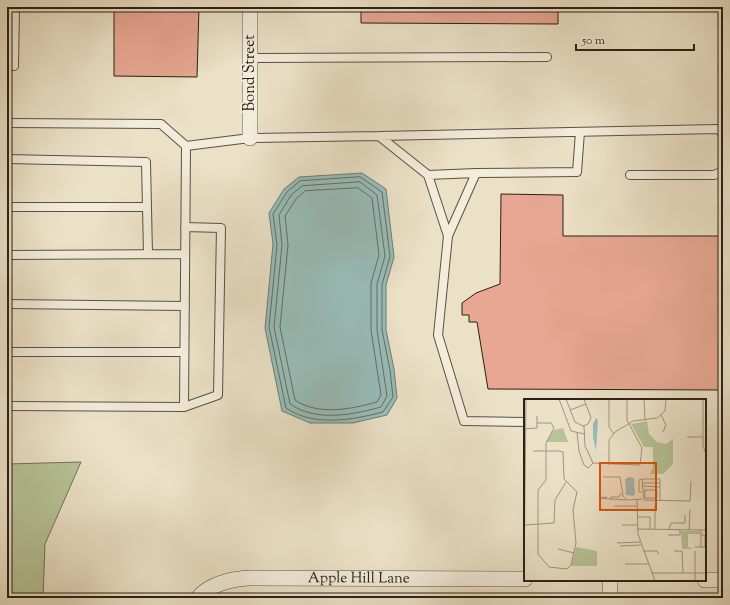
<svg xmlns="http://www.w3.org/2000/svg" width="730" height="605" viewBox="0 0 730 605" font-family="'Sorts Mill Goudy',serif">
	<rect width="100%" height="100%" fill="#ebe1c7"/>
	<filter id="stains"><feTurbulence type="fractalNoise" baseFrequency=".005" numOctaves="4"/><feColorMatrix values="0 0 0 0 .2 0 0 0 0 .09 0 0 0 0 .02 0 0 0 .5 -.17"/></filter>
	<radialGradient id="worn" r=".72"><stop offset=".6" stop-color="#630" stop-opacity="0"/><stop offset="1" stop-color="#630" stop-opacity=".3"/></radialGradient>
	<path fill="#b6c396" stroke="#717256" d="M 81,462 L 45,544 L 43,598 L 7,598 L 7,464 Z"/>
	<path fill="#98bdb9" stroke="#6d7e78" d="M 362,173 L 386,189 L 394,257 L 386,285 L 386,330 L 394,369 L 397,398 L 387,415 L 353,423 L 310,423 L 282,411 L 265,328 L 273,244 L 269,213 L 284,189 L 299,177 Z"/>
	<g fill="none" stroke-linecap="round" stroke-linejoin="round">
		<path stroke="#626e68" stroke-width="1" d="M 360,177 L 382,192 L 390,256 L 382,285 L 382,330 L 390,370 L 393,397 L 383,412 C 352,420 314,427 286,408 L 269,327 L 277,245 L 273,214 L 287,192 L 300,181 Z
			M 360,182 L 377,195 L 385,256 L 377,284 L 377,330 L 387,396 L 381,407 C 352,415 316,422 290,404 L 274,327 L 282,245 L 279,215 L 291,195 L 302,186 Z
			M 358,188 L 372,198 L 379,255 L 371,283 L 371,330 L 381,395 L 377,402 C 352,409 318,416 295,400 L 280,327 L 288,245 L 285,216 L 296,199 L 305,191 Z"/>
	</g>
	<path fill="#e7a792" stroke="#2c2016" d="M 114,7 L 199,7 L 197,77 L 114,76 Z
		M 361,7 L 558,7 L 558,24 L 361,23 Z
		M 501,194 L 563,195 L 563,236 L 723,236 L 723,390 L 488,389 L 477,322 L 469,322 L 469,315 L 462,315 L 462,303 L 476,293 L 500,284 Z"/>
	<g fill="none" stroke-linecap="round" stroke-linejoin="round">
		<g stroke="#5c5042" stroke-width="10">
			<path id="lane" d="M 250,58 L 547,57
				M 14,66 L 15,7
				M 7,123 L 161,124 L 186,146 L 184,407
				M 379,136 L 718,129 L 723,134
				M 186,146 L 250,138 L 379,136 L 428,175 L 448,236 L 438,335 L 464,421 L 525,422
				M 7,159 L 146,162 L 148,254
				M 428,175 L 476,173
				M 630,175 L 714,175 L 723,171
				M 7,207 L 147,207
				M 448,236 L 476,173 L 577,172 L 580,132
				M 7,255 L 185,254
				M 7,304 L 185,306
				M 7,352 L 184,352
				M 7,406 L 184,407 L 218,395 L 221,228 L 185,227"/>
		</g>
		<g stroke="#5c5042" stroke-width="16">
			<g id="street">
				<path d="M 250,7 L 250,138"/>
				<path d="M 610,580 L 610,598"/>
				<path d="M 705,580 L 723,580"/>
				<path id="s1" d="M 198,598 C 209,584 232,579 249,578 L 525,579"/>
			</g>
		</g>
		<use href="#lane" stroke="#f2ecdb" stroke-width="8"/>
		<use href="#street" stroke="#f2ecdb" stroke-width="15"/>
	</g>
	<g text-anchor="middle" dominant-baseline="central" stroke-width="3" stroke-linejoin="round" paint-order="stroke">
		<g font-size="15" fill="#2c2016" stroke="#f2ecdb">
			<text transform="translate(250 73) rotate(-90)">Bond Street</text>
			<text stroke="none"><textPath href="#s1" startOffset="166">Apple Hill Lane</textPath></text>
		</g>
	</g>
	<g transform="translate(524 399)">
		<rect width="182" height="182" fill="#ebe1c7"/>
		<path d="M 123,22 L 125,35 L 133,43 L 142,45 L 149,40 L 149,65 L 139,75 L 126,75 L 129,69 L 129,48 L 120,48 L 107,25 ZM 39,29 L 44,43 L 22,43 L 30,31 ZM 157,132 L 176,132 L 176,135 L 164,135 L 164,148 L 169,150 L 158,150 ZM 52,148 L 73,152 L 73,167 L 47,167 Z" fill="#b6c396"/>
		<path d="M 72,19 L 74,21 L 72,52 L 69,38 L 69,25 ZM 105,78 L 110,79 L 111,95 L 109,97 L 102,96 L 101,80 Z" fill="#98bdb9"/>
		<path fill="none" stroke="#9f9480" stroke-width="1" d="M 35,0 L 47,32 L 60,35M 42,0 L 51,23 L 59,27 L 64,25 L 67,19 L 60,0M 85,0 L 85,28 L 90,35M 120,0 L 121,21M 179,0 L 179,47 L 182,55M 46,11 L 62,5M 137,16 L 142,26 L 139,33M 60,27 L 61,47 L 69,64 L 116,66 L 118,49 L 103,21 L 103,0M 0,30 L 13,29 L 13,17M 53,34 L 55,52 L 60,66 L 64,69 L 69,64M 163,38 L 179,38M 9,52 L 35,52 L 39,53 L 40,80 L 53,93 L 49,111 L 52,144 L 47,166 L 43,170 L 25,168 L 14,155 L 14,91 L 22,81 L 22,44 L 30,29 L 27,24 L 13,24M 85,66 L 85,41 L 91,33 L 109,22 L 133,19 L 141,12 L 142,0M 79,78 L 96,78 L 99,97 L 103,101 L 118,100M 118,80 L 120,101 L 166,102 L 167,82M 118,80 L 136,80 L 136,102M 118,84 L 136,84M 118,87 L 136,88M 120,91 L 133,91M 121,91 L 121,99 L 133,99 L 133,91M 118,93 L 115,93 L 115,81 L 118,80M 83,98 L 75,99 L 102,101M 113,100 L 114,135 L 131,182M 87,101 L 87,98 L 95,98 L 97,94M 90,107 L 113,107M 113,118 L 126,118 L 126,130M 1,126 L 30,124 L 31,101 L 42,83M 98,126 L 113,126M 113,130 L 182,131M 131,130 L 131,106M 145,130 L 147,124 L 161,124 L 161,116M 165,131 L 166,111M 144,136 L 156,136 L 156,131M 93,144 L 116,143M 96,147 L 117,146M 171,148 L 177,148 L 177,131M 177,148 L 181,148 L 181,136 L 177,136M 34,150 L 50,154M 119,152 L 133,152 L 135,155M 150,152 L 158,152 L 159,174M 171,152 L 171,182M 101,165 L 125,165M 128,174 L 182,174M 0,182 L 2,0"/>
		<path fill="#d5530d" fill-opacity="0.15" stroke="#d5530d" stroke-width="2" d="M 76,64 L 132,64 L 132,111 L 76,111 Z"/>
		<rect width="182" height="182" fill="none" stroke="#2c2016" stroke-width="2"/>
	</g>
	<rect width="730" height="605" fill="none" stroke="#ebe1c7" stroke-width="24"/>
	<rect x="8" y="8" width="714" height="589" fill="none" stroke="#2c2016" stroke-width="2"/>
	<rect x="12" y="12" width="706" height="581" fill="none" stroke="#2c2016"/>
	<path d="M576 44v6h118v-6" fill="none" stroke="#2c2016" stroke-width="2"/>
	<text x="582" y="44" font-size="12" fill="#2c2016" stroke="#f2ecdb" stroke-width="3" paint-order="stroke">50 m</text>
	<rect width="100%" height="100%" filter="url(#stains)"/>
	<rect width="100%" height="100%" fill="url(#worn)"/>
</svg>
